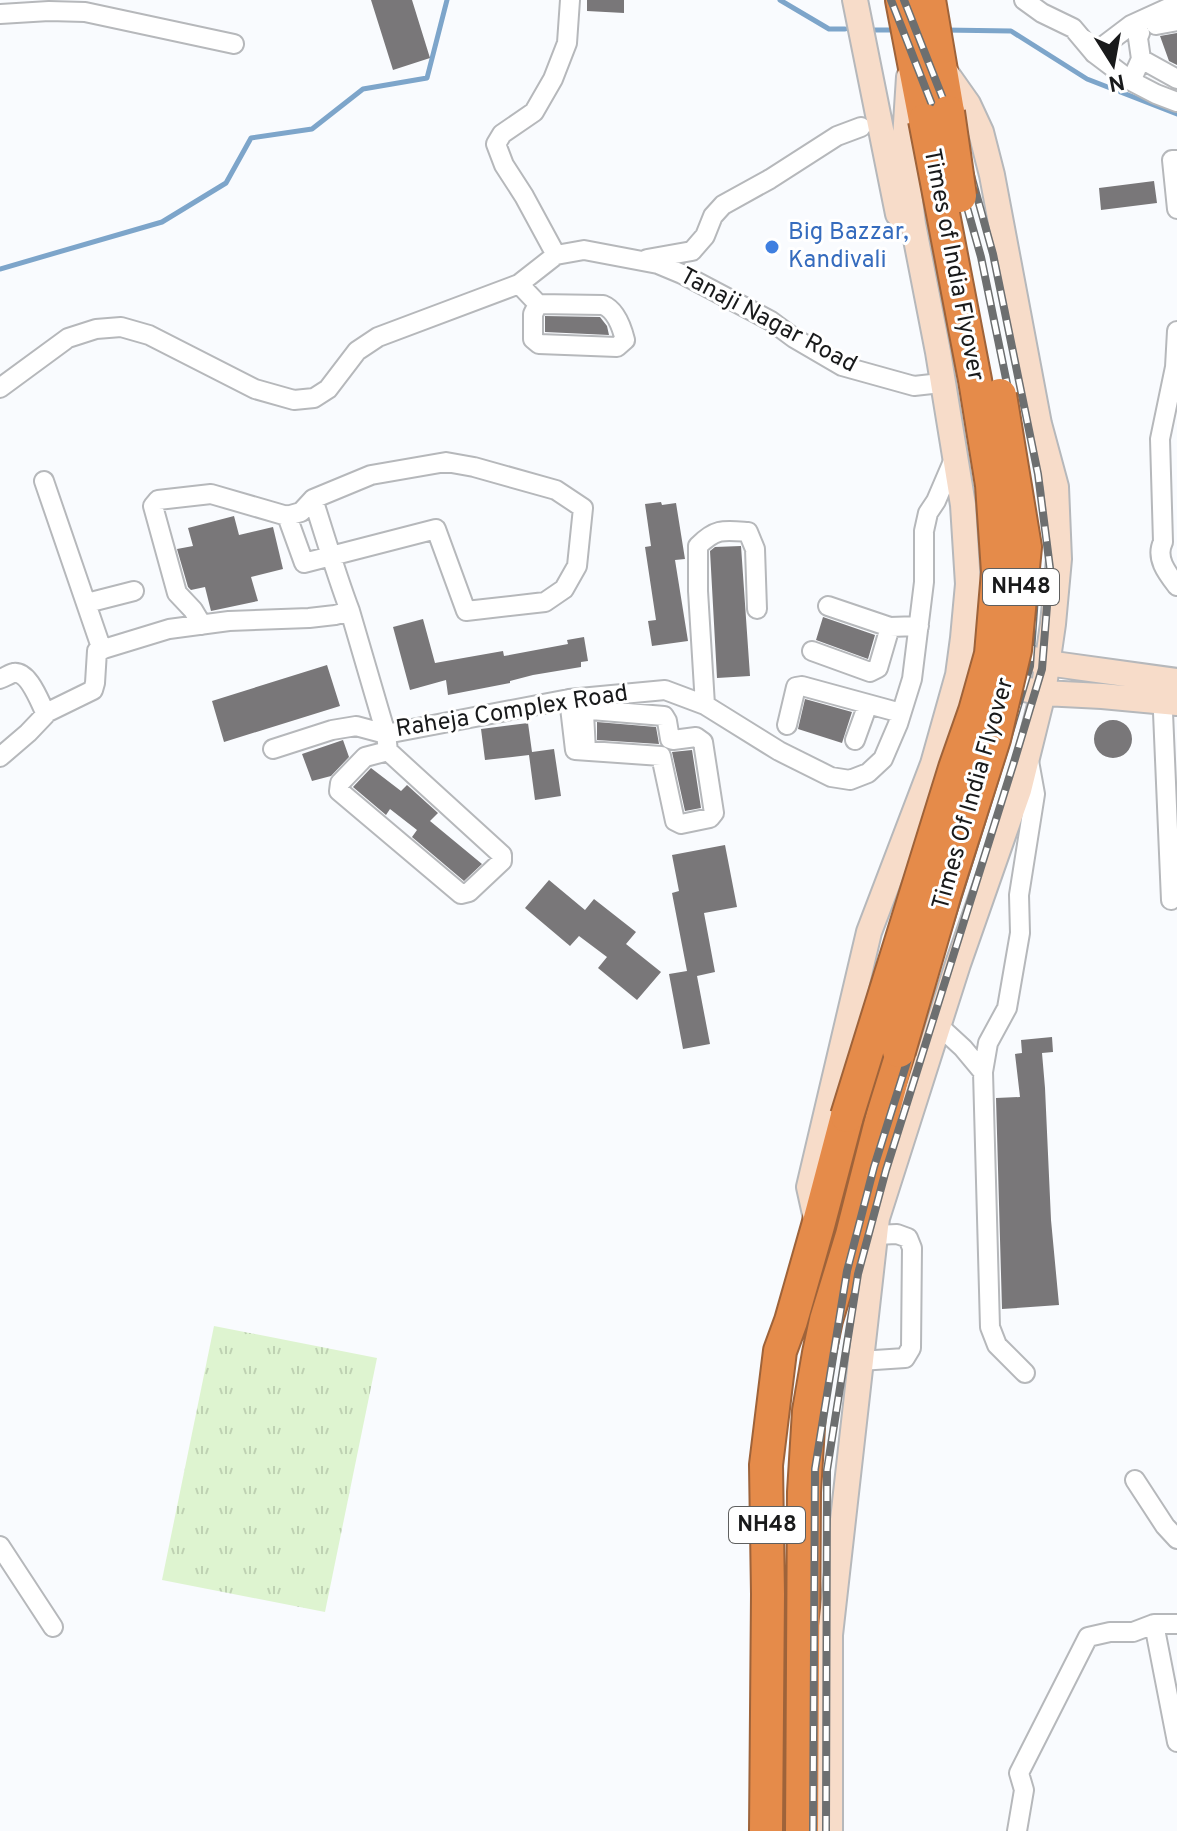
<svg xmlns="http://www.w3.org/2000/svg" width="1177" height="1831" viewBox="0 0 1177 1831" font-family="Overpass,sans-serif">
	<defs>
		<pattern id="park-tufts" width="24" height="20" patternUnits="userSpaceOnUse" patternTransform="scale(2)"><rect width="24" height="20" fill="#def4d0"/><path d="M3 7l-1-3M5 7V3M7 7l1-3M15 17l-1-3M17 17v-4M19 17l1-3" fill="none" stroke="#bed1b2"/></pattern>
	</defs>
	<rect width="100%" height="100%" fill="#f9fbfe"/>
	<path fill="url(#park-tufts)" d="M 214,1326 L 377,1358 L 325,1612 L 162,1580 Z"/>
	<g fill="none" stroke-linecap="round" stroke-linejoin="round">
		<path stroke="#7da5ca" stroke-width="5" d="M 780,0 L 829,29 L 845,29
			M 875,30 L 894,30
			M 944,30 L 1011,31 L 1087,79 L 1177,114
			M 0,269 L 162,222 L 226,183 L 251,138 L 312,129 L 363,89 L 427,78 L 447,0"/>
	</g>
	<path fill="#797779" d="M 371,0 L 412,0 L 430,58 L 393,70 Z
		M 587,0 L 624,0 L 624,13 L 587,11 Z
		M 1177,33 L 1177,65 L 1169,61 L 1160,36 Z
		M 1154,181 L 1157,203 L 1101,210 L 1099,188 Z
		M 545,316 L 600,317 L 607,326 L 609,335 L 545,332 Z
		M 661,502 L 662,505 L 676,503 L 685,559 L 675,560 L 688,641 L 652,646 L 648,621 L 656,620 L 645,547 L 651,546 L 645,504 Z
		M 234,516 L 239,535 L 273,527 L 283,569 L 251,577 L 258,601 L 211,611 L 205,587 L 191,590 L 188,587 L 177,549 L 193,546 L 188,528 Z
		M 741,546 L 750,676 L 717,678 L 710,551 L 715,547 Z
		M 823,617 L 875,635 L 868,659 L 816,640 Z
		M 423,619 L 435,663 L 503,651 L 504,656 L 568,644 L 567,640 L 584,637 L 588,661 L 581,662 L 581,667 L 533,675 L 510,681 L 510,683 L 448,695 L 446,680 L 410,690 L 393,627 Z
		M 327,665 L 340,706 L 224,742 L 212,701 Z
		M 805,699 L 852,712 L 842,743 L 798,729 Z
		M1094 739a19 19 0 1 1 38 0a19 19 0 1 1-38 0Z
		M 597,722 L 656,727 L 659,744 L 597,740 Z
		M 528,723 L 532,752 L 554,749 L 561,796 L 535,800 L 529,755 L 485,760 L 481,729 Z
		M 343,740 L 349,757 L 331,776 L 312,781 L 302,754 Z
		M 692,750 L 701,808 L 685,811 L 672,752 Z
		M 371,768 L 401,791 L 407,785 L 438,813 L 430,821 L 482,864 L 464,881 L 412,837 L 417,830 L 390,809 L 386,815 L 353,787 Z
		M 725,845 L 737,907 L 704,913 L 715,972 L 697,976 L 710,1044 L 683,1049 L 669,974 L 687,971 L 672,893 L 679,891 L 672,855 Z
		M 549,880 L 585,910 L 594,899 L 636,932 L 626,944 L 661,972 L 637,1000 L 598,968 L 607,957 L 579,936 L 570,946 L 525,908 Z
		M 1052,1037 L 1053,1052 L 1042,1053 L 1045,1088 L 1051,1220 L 1059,1305 L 1002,1309 L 996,1098 L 1020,1097 L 1015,1054 L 1022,1053 L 1021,1040 Z"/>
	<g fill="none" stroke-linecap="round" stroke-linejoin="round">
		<g stroke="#b6b8bb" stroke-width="22">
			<path id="street" d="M 1024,0 L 1042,13 L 1073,28 L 1094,53 L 1131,81 L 1156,94 L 1177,102
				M 0,14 L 49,11 L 85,12 L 234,44
				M 1156,25 L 1177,21
				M 1140,33 L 1138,38 L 1141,59
				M 1094,53 L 1131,25 L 1177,4
				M 1131,81 L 1141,59 L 1177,79
				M 1177,160 L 1172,160 L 1177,209
				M 556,255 L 524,196 L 504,165 L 496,144 L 502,134 L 534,112 L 553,79 L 567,43 L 570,0
				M 647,259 L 692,251 L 705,236 L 713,216 L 723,205 L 770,179 L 837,136 L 861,127
				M 519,284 L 538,304 L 533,314 L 533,339 L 539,344 L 617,347 L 625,340 C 622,328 616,310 603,305 L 538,304
				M 1177,331 L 1175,367 L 1160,439 L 1163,542 C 1155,558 1167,573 1177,586
				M 0,388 L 68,338 L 96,329 L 121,327 L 149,335 L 255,389 L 294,400 L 314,398 L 328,389 L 357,351 L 378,337 L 519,284 L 556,255 L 584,250 L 658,264 L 682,274 L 771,321 L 794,338 L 842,366 L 914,386 L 932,384
				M 44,481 L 102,650
				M 287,516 L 304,563 L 436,529 L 466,611 L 545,602 L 564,589 L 577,566 L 583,508 L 556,490 L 474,467 L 446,462 L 371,475 L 313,499 C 325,536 336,574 350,611
				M 87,603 L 134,591
				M 828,606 L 890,627 L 919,626
				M 202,625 L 193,610 L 177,593 L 153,506 L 158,500 L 211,494 L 287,516 L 301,512 L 313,499
				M 812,651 L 870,672 L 878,668 L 890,627
				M 0,679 C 1,679 12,673 13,673 C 29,670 40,703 46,714
				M 1162,689 L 1171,900
				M 569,699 L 575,750 L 661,756 L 675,821 L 681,824 L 710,818 L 714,813 L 703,742 L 696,737 L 673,740 L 670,739 L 667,721 L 664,716 L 591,710 L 584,713 L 586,751
				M 705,705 L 698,591 L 698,546 C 716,528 724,530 748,532 L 755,549 L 757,609
				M 787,725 L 796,687 L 802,686 L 901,713
				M 855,740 L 868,704
				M 273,749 L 332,730 L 356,726 L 386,734 L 388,751 L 502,855 L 502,861 L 469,892 L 461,894 L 339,791 L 340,783 L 365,757 L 388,751
				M 0,757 L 28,733 L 48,712 L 93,690 L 95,683 L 97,651 L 169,629 L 229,621 L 309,618 L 335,615 L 350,611 L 386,734 L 569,699 L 665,690 L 705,705 L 779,751 L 831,777 L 850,780 L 868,773 L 883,759 L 898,724 L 912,679 L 924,582 L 924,531 L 928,513 L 936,501 L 954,459
				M 938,1025 L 963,1048 L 983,1072
				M 860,1361 L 905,1358 L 911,1348 L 912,1248 L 908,1238 L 897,1234 L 875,1235
				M 1025,1373 L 997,1345 L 990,1327 L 983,1072 L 988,1043 L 1007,1008 L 1020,933 L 1019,895 L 1035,794 L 1029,761
				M 1135,1480 L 1165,1526 L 1177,1539
				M 0,1546 L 53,1627
				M 1154,1624 L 1177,1742
				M 1017,1831 L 1024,1790 L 1019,1773 L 1088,1637 L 1110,1632 L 1133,1632 L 1154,1624 L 1177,1624"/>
		</g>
		<g stroke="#b6b8bb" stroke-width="28">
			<path id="secondary" d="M 855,0 L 898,214
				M 999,649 L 1047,663 L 1177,681
				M 992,682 L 1043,693 L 1102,696 L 1177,703
				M 817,1223 L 809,1187 L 869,932 L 933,764 L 958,675 L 963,638 L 968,584 L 963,505 L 938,352 L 913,224 L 904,154 L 909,77
				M 830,1831 L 830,1635 L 877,1218 L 958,964 L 1019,790 L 1043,693 L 1053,624 L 1059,559 L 1056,487 L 1039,424 L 992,175 L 981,132 L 968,104 L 944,70"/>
		</g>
		<g stroke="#9e633a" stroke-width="36">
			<path id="highway" d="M 902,0 L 925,120
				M 929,0 L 948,112
				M 766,1831 L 768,1594 L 766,1465 L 772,1416 L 780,1351 L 791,1321 L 818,1226 L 847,1116
				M 802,1831 L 804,1492 L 809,1411 L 819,1353 L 826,1320 L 852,1235 L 899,1051"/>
		</g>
		<use href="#street" stroke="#fff" stroke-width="18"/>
		<use href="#secondary" stroke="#f7dcc9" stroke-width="24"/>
		<use href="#highway" stroke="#e58b4a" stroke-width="32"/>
		<g stroke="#6d6f70" stroke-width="8">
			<path id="rail" d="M 813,1831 L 815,1469 L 847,1271 L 874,1167 L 1002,759 L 1030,666 L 1037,569 L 1026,476 L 981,257 L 954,161 L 891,0
				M 826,1831 L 827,1470 L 858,1274 L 886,1170 L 1014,762 L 1042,669 L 1050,568 L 1038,474 L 993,254 L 966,157 L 904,0"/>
		</g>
		<use href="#rail" stroke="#fff" stroke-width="5" stroke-dasharray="15" stroke-linecap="butt"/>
		<g stroke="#9e633a" stroke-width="36" stroke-linecap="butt">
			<path id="highway-bridge" d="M 948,112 L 960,196
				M 899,1051 L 945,893 L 994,739 L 1015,650 L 1025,547 L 1000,395
				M 847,1116 L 955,768 L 975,711 L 991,654 L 998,572 L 992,485 L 975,380 L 925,120"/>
		</g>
		<use href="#highway-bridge" stroke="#e58b4a" stroke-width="32"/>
	</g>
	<circle fill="#3f7fe0" stroke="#fff" stroke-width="3" cx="772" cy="247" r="8"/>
	<g text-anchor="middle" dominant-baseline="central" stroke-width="6" stroke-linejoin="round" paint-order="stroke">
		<g fill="#fff" stroke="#5e5f5f" stroke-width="2">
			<rect x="983" y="569" width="76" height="36" rx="6"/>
			<rect x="729" y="1507" width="76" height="36" rx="6"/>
		</g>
		<g font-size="22" font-weight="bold" fill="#191a1b">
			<text x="1021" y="587">NH48</text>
			<text x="767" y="1525">NH48</text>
		</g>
		<g font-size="24" fill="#366cbe" stroke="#fff" text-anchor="start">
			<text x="788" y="233">Big Bazzar,<tspan x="788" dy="28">Kandivali</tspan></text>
		</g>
		<g font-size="24" fill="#191a1b" stroke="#fff">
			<text transform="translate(953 265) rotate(79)">Times of India Flyover</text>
			<text transform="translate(768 321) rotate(28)">Tanaji Nagar Road</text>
			<text transform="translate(512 712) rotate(-9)">Raheja Complex Road</text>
			<text transform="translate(974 794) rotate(-74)">Times Of India Flyover</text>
		</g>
	</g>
	<g transform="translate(1113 64) rotate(169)" stroke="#ffffff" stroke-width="6" paint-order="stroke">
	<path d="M0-6L14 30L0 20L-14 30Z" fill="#191a1b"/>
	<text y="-12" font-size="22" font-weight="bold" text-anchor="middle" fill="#191a1b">N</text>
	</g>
</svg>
